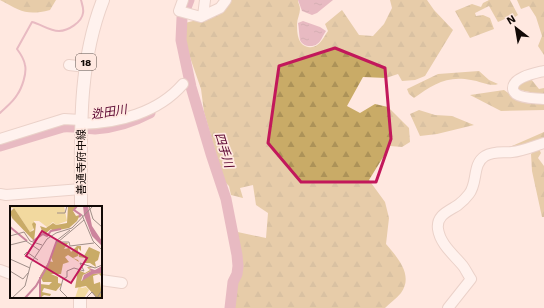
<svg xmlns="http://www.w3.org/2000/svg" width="544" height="308" viewBox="0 0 544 308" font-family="'Work Sans','Noto Sans JP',sans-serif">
	<defs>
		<pattern id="forest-firs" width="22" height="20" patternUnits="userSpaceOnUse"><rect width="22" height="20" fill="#c9ab67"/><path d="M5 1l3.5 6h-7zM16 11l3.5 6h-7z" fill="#ac9258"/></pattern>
		<pattern id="water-ripples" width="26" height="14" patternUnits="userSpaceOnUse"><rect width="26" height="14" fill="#cc849d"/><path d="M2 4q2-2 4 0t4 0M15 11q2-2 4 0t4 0" fill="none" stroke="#a46a7e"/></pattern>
	</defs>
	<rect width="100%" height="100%" fill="#ffe8e0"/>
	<path fill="url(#forest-firs)" d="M 0,0 L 56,0 L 50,10 C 26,16 21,11 0,0 Z
		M 230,0 L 298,0 C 298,3 300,6 300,9 C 300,14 297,19 297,24 C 297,34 298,45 308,47 C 319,49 323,38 328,31 L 325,24 L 342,10 L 359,35 L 373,36 L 384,24 L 392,8 L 390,0 L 427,0 L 434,10 L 453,30 L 425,76 L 415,80 L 402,81 L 398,74 L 386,78 L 363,77 L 347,106 L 360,113 L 375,104 L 388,107 L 409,128 L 410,142 L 402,147 L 390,146 L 369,180 L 385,202 L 389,218 L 386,244 C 397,257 414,275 401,293 C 397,298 390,303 385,308 L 233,308 L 236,283 L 240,274 L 239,247 L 233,231 L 266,238 L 268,213 L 256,205 L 253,185 L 240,188 L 243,198 L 231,195 L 229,186 L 224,181 L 204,112 L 201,89 L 184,40 L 185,23 L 197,20 Z
		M 489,0 L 510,0 L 518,15 L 509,21 L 507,18 L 498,22 L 489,6 L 475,13 L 476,16 L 483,15 L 490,18 L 494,29 L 470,38 L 455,11 L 472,4 L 481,7 L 483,3 Z
		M 517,0 L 544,0 L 544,55 L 538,46 L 542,36 L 536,17 L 529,6 L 521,9 Z
		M 479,71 L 489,80 L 498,84 C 490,87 480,81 471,80 C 447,75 432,85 414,98 L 409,94 L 407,89 L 438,74 Z
		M 531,79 L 539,89 L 544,88 L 544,95 L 520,90 L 517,86 L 521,81 Z
		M 504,90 L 518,100 L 544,102 L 544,110 L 501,111 L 470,95 Z
		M 419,110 L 435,115 L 452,116 L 474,125 L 437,134 L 420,136 L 410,114 Z
		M 544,132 L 544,140 L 505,149 Z
		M 535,149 L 539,149 L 541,153 L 538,158 L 544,166 L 544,217 L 542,217 L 532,171 L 531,154 Z"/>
	<path fill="url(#water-ripples)" d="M 298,0 L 333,0 L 317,13 L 312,15 L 302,11 Z
		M 303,21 L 320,27 L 326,31 C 323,35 321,42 317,44 C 312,48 302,46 300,40 C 299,35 299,28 298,23 Z"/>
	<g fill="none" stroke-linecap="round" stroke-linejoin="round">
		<path stroke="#cc849d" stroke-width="2" d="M 0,113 C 6,107 13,102 17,95 C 22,88 27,73 25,65 C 24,59 20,53 17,49 L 32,22 C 41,24 49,31 59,31 C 68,31 82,22 83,13 C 84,9 82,4 81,0"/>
		<path stroke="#cc849d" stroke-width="11" d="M 189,0 L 182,18 L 181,40 L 191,87 L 211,154 L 226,199 L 237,255 L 238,266 L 237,274 L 233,282 L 230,308
			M 0,146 L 63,127 C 74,126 84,129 95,129 C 114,128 133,122 150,113"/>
		<g stroke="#d2b7ad" stroke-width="12">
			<path id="minor" d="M 183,0 L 179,11 L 201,17 L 203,16 L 205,0
				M 203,16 L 220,8 L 226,0
				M 69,65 L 86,67
				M 544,71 C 536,73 512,77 513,89 C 513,91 514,92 516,94 C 523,99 536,98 544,99
				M 81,124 C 118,123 158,113 183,84
				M 0,139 L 64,119 L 81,120
				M 0,194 L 6,195 L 81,189
				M 0,270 L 11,274
				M 101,280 L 122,283
				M 448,308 L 471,279 C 468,275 466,270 463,266 C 454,255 440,244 438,229 C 436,215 449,211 458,205 C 462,202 466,198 469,194 C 478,183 472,164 485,156 C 494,151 502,153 512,152 C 523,151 534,146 544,143"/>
		</g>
		<g stroke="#d2b7ad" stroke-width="14">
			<path id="major" d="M 81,207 C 81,137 77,66 103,0
				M 80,308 L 80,297"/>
		</g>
		<use href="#minor" stroke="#fff" stroke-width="10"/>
		<use href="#major" stroke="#fff" stroke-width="12"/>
	</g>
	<path d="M0 0H544V308H0ZM 335,48 L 385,68 L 391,139 L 376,182 L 301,182 L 268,143 L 279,66 Z" fill="#ffe8e0" fill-opacity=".55" fill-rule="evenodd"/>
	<path fill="none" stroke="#c2185b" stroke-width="3" stroke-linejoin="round" d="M 335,48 L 385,68 L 391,139 L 376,182 L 301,182 L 268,143 L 279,66 Z"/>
	<g text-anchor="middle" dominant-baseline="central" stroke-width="3.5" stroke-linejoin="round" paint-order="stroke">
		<rect fill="#ffe8e0" stroke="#594c47" stroke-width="1" x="76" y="54" width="20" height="16" rx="3"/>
		<g font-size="10" font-weight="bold" fill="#120906">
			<text x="86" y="62">18</text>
		</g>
		<g font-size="11" fill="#120906" stroke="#ffe8e0">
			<text transform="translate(81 162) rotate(-90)">善通寺府中線</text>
		</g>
		<g font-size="12" font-style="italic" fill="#58002d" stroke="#ffe8e0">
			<text transform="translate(109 112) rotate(-9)">迯田川</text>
			<text transform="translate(224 150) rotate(73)">四手川</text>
		</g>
	</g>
	<g transform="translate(10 206)">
		<rect width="92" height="92" fill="#ffe8e0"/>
		<path d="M 0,0 L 54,0 L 57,15 L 46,19 L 43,16 L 37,21 L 29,15 L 24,15 L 23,23 L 20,26 L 4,2 L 1,2 L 0,6 ZM 69,80 L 72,82 L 76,81 L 79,84 L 74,92 L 65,92 Z" fill="#f2d99f"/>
		<path d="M 58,0 L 68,0 L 63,5 L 66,10 L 70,9 L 67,15 L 59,22 L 43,25 L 41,23 L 35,28 L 33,27 L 30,20 L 36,22 L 43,17 L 46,19 L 57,17 ZM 4,2 L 20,26 L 24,24 L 22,18 L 24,16 L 26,18 L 24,35 L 2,12 L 0,6 ZM 46,36 L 58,37 L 54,43 L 59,42 L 61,46 L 67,40 L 71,40 L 71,45 L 68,42 L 68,50 L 63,52 L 68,54 L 69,56 L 58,49 L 55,51 L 59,56 L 53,58 L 51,68 L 41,68 L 48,71 L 48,77 L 52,78 L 46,85 L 34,82 L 32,86 L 41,88 L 40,90 L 34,89 L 30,92 L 30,78 L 39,79 L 42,76 L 33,76 L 30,70 L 39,55 L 43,56 L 41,51 ZM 79,41 L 90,46 L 88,54 L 85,56 L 86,61 L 80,57 L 75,57 L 75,52 L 69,51 L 68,46 L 74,50 ZM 77,61 L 87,62 L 79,62 L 81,65 L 73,69 L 71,75 L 82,68 L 92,67 L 92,71 L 89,68 L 83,70 L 84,78 L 90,76 L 92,92 L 87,92 L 76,80 L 65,82 L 68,64 L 75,67 L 80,64 Z" fill="#c9ab67"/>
		<path d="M 73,0 L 78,0 L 82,20 L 92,35 L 92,40 L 82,30 L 74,9 ZM 92,60 L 92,67 L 83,68 L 72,75 L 74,69 L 81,65 L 79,62 L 85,64 Z" fill="#cc849d"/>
		<path fill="none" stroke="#cc849d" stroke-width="2" d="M 67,0 L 64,4 L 71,9 L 69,11M 0,21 L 17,35M 23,35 L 33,28 L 37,30 L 41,25 L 51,23M 15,92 L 26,80 L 38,59 L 47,34M 30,92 L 30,71"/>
		<path fill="none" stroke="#a08f89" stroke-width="1" d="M 79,0 L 83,13 L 92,21M 47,7 L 55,7 L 57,0M 72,9 L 83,35 L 92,44M 60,24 L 46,35 L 48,36 L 74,14M 0,30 L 14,26 L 20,35 L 32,39M 48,36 L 59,36 L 60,40 L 84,37M 0,39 L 16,35 L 29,44M 14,49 L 17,46 L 28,54M 0,53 L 20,62M 0,65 L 13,73 L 18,67M 2,92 L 15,80 L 21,57 L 37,33 L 46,27 L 62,22 L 83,0M 58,92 L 50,84 L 53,73 L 57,71 L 57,65 L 64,62 L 74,65 L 70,57 L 85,62 L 92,59M 76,92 L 82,86 L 87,92 L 92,84"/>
		<path fill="#c2185b" fill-opacity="0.15" stroke="#c2185b" stroke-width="2" d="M 32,25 L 77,52 L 61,77 L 16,50 Z"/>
		<rect width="92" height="92" fill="none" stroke="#120906" stroke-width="2"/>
	</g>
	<g transform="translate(516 28) rotate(329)" stroke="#ffe8e0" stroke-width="3" paint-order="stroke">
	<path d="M0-3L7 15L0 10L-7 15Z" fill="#120906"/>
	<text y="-6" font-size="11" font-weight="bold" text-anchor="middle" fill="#120906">N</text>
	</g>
</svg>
